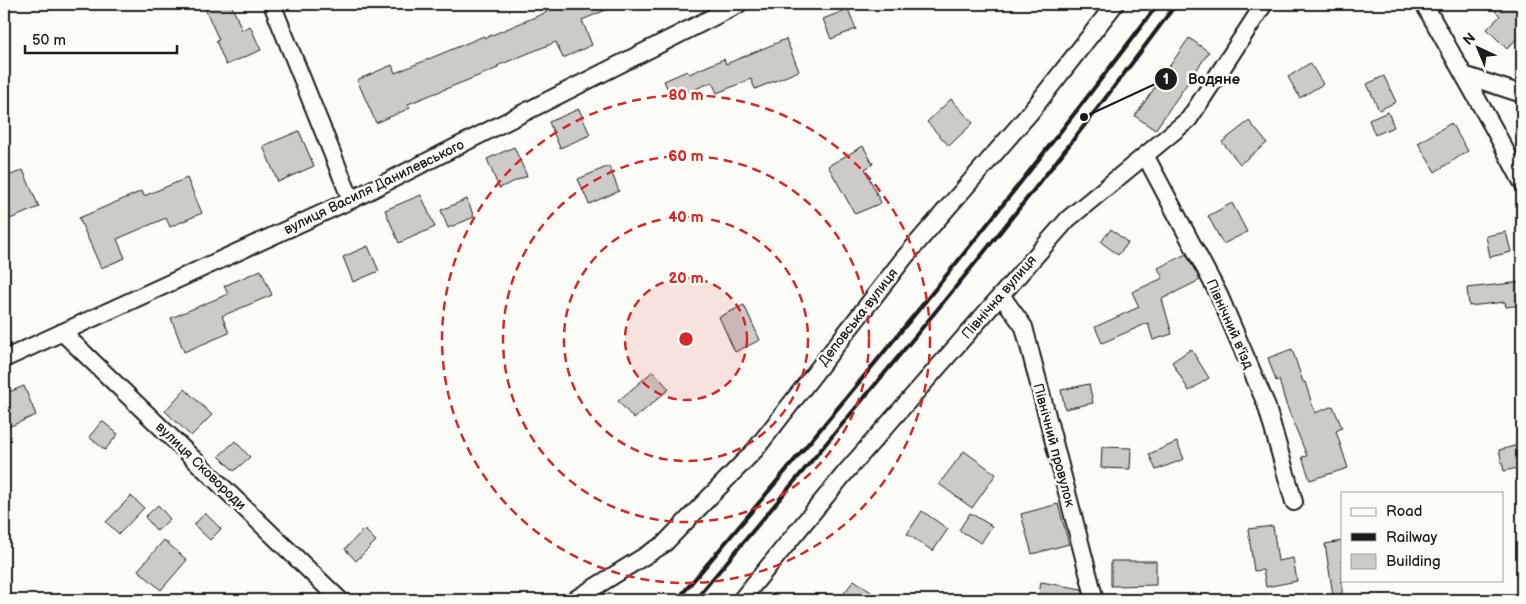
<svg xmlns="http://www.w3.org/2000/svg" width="1526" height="604" viewBox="0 0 1526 604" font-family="'Balsamiq Sans',sans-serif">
	<rect width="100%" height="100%" fill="#fdfcf7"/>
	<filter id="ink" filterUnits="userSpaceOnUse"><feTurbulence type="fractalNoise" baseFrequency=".02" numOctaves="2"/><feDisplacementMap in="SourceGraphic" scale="10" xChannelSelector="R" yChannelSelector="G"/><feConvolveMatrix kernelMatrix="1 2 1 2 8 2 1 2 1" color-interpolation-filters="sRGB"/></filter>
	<g filter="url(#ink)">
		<path fill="#cccbc8" stroke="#1c1c1c" d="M 203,4 L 231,4 L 242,30 L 250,26 L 261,50 L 226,65 L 216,41 L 219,40 Z
			M 543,4 L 620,4 L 582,20 L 592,45 L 563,58 L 556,42 L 497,66 L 498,68 L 408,104 L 410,108 L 376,123 L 357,80 L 392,65 L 395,73 L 484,36 L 485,38 L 547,12 Z
			M 1488,4 L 1522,4 L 1522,33 L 1507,49 L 1487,29 L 1500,16 Z
			M 848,9 L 856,29 L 831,39 L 823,19 Z
			M 1189,38 L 1209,52 L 1155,130 L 1135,116 Z
			M 786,39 L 799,71 L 755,89 L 751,79 L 717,93 L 712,82 L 672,99 L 664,81 L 687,71 L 689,74 L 724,59 L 726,64 Z
			M 1310,63 L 1323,84 L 1300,98 L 1288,77 Z
			M 1384,76 L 1396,102 L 1379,110 L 1367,84 Z
			M 951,99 L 973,123 L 949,146 L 927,122 Z
			M 579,109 L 590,135 L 560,148 L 549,122 Z
			M 1388,112 L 1394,127 L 1375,135 L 1369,120 Z
			M 1249,121 L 1267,143 L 1240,164 L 1222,142 Z
			M 1451,123 L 1468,151 L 1435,172 L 1418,143 Z
			M 299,131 L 314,166 L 278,182 L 263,146 Z
			M 863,146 L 873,164 L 865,169 L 881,203 L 855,214 L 828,166 Z
			M 514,147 L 527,176 L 499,188 L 487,159 Z
			M 609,166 L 619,191 L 589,204 L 578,179 Z
			M 23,170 L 39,207 L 10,219 L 4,205 L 4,178 Z
			M 187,178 L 202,213 L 170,227 L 166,218 L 117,239 L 125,258 L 101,268 L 79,218 L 142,191 L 144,196 Z
			M 421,195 L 435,227 L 399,243 L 385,210 Z
			M 467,199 L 474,217 L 448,228 L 441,210 Z
			M 1232,203 L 1247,232 L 1223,244 L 1208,216 Z
			M 1111,229 L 1128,243 L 1118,255 L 1101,242 Z
			M 1506,232 L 1511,252 L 1490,257 L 1486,236 Z
			M 368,246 L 379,271 L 353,282 L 343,257 Z
			M 1186,254 L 1200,280 L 1162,299 L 1172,334 L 1153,340 L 1148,323 L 1102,343 L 1095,327 L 1139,307 L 1132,292 L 1163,278 L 1158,268 Z
			M 261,270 L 272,295 L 222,316 L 229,333 L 184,352 L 171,318 L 228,294 L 224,286 Z
			M 1522,282 L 1522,305 L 1506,307 L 1505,302 L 1469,306 L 1467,288 Z
			M 744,305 L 760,340 L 735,352 L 719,317 Z
			M 1191,349 L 1209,378 L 1189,391 L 1172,362 Z
			M 1292,349 L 1303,382 L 1305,382 L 1315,413 L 1333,406 L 1342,428 L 1336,431 L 1348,468 L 1310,480 L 1302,457 L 1307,456 L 1286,404 L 1279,380 L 1276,381 L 1268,358 Z
			M 653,371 L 669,389 L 634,419 L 618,401 Z
			M 1089,384 L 1093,403 L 1065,409 L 1061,390 Z
			M 24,386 L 36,415 L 4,429 L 4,394 Z
			M 185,389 L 212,415 L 191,436 L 165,411 Z
			M 102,421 L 118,434 L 105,450 L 89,437 Z
			M 235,441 L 250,457 L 234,471 L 219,456 Z
			M 1177,442 L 1184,459 L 1156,470 L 1149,454 Z
			M 1522,444 L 1522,467 L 1504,471 L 1499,450 Z
			M 1102,447 L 1131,448 L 1130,469 L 1101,468 Z
			M 964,451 L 996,474 L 972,508 L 939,484 Z
			M 131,496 L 144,508 L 119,534 L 106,522 Z
			M 1058,504 L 1069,544 L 1032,554 L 1021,514 Z
			M 158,505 L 170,519 L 157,531 L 145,517 Z
			M 922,511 L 948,529 L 933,551 L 907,534 Z
			M 205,513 L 221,529 L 210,540 L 194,525 Z
			M 970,513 L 992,526 L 981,543 L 959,530 Z
			M 1273,526 L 1278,561 L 1293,558 L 1297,581 L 1266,587 L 1263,570 L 1254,571 L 1248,529 Z
			M 364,529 L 376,541 L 356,561 L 345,549 Z
			M 164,540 L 187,560 L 161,590 L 138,570 Z
			M 1342,541 L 1342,594 L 1333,595 L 1325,544 Z
			M 1111,561 L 1156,561 L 1156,585 L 1111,586 Z
			M 854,580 L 882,600 L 839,600 Z
			M 1041,582 L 1082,589 L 1085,600 L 1038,600 Z"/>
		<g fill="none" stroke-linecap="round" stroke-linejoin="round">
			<g stroke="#1c1c1c" stroke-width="20">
				<path id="street" d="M 272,4 L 351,200
					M 1424,4 L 1494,129 L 1522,182
					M 1464,75 L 1522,94
					M 1145,155 L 1219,295 L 1266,404 L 1294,502
					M 1001,295 L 1024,327 L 1095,600
					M 62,332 L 340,600
					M 4,359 L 351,200 L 739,4
					M 574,600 L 664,544 L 755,450 L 904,258 L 1029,114 L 1115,4
					M 741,600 L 845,473 L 1068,219 L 1189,119 L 1264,4"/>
			</g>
			<use href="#street" stroke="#fdfcf7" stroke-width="16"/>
			<path stroke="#1c1c1c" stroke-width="4" d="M 677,600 C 842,405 1005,208 1158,4
				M 695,600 C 859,404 1025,210 1176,4"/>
		</g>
	</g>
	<circle cx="686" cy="339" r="61" fill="#d62828" fill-opacity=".12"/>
	<g fill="none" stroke="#d62828" stroke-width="2.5" stroke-dasharray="9 6">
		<circle cx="686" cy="339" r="61"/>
		<circle cx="686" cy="339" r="122"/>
		<circle cx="686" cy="339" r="183"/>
		<circle cx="686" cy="339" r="244"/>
	</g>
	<g text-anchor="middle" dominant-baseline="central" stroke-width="5" stroke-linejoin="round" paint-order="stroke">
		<g font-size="14" fill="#1c1c1c" stroke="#fdfcf7">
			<text transform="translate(374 187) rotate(-26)">вулиця Василя Данилевського</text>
			<text transform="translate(999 297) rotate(-49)">Північна вулиця</text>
			<text transform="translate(858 317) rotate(-52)">Деповська вулиця</text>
			<text transform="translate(1230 324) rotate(66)">Північний в'їзд</text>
			<text transform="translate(1054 445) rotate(75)">Північний провулок</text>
			<text transform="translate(201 466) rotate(44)">вулиця Сковороди</text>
		</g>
	</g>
	<circle cx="686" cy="339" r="8" fill="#d62828" stroke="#fdfcf7" stroke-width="2.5"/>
	<g font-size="15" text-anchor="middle" font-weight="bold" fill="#d62828" stroke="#fdfcf7" stroke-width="5" stroke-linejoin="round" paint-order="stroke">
		<text x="686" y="100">80 m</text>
		<text x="686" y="161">60 m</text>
		<text x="686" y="222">40 m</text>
		<text x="686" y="283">20 m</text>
	</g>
	<path fill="none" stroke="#1c1c1c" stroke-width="2" d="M1084 117L1166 79"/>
	<g fill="#1c1c1c" stroke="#fdfcf7" stroke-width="2">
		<circle cx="1084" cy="117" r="5"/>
		<circle cx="1166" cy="79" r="12"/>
	</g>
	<g font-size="15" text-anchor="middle" font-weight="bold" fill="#fff">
		<text x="1166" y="84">1</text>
	</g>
	<g font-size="15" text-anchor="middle" font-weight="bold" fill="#1c1c1c" stroke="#fdfcf7" stroke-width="5" stroke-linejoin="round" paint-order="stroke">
		<text x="1214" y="84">Водяне</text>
	</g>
	<rect width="1526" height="604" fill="none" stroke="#fdfcf7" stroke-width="20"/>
	<rect x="10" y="10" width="1506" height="584" fill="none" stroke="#1c1c1c" stroke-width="2" filter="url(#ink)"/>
	<rect x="1341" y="492" width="162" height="90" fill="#fdfcf7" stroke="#a3a29f"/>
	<rect x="1351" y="508" width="25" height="8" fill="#fdfcf7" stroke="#a3a29f"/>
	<text x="1386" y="516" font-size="15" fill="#1c1c1c">Road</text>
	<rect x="1351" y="533" width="25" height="8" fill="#1c1c1c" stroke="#a3a29f"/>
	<text x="1386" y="542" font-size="15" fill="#1c1c1c">Railway</text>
	<rect x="1351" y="554" width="25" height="15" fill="#cccbc8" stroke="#a3a29f"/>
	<text x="1386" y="566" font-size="15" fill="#1c1c1c">Building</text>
	<g transform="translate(1478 48) rotate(316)" stroke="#fdfcf7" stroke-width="4" paint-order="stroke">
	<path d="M0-4L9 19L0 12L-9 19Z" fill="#1c1c1c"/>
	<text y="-8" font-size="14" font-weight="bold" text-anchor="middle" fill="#1c1c1c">N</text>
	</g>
	<path d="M25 45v8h152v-8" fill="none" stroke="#1c1c1c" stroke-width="2.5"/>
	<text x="32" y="45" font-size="15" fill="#1c1c1c" stroke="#fdfcf7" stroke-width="4" paint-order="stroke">50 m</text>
</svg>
